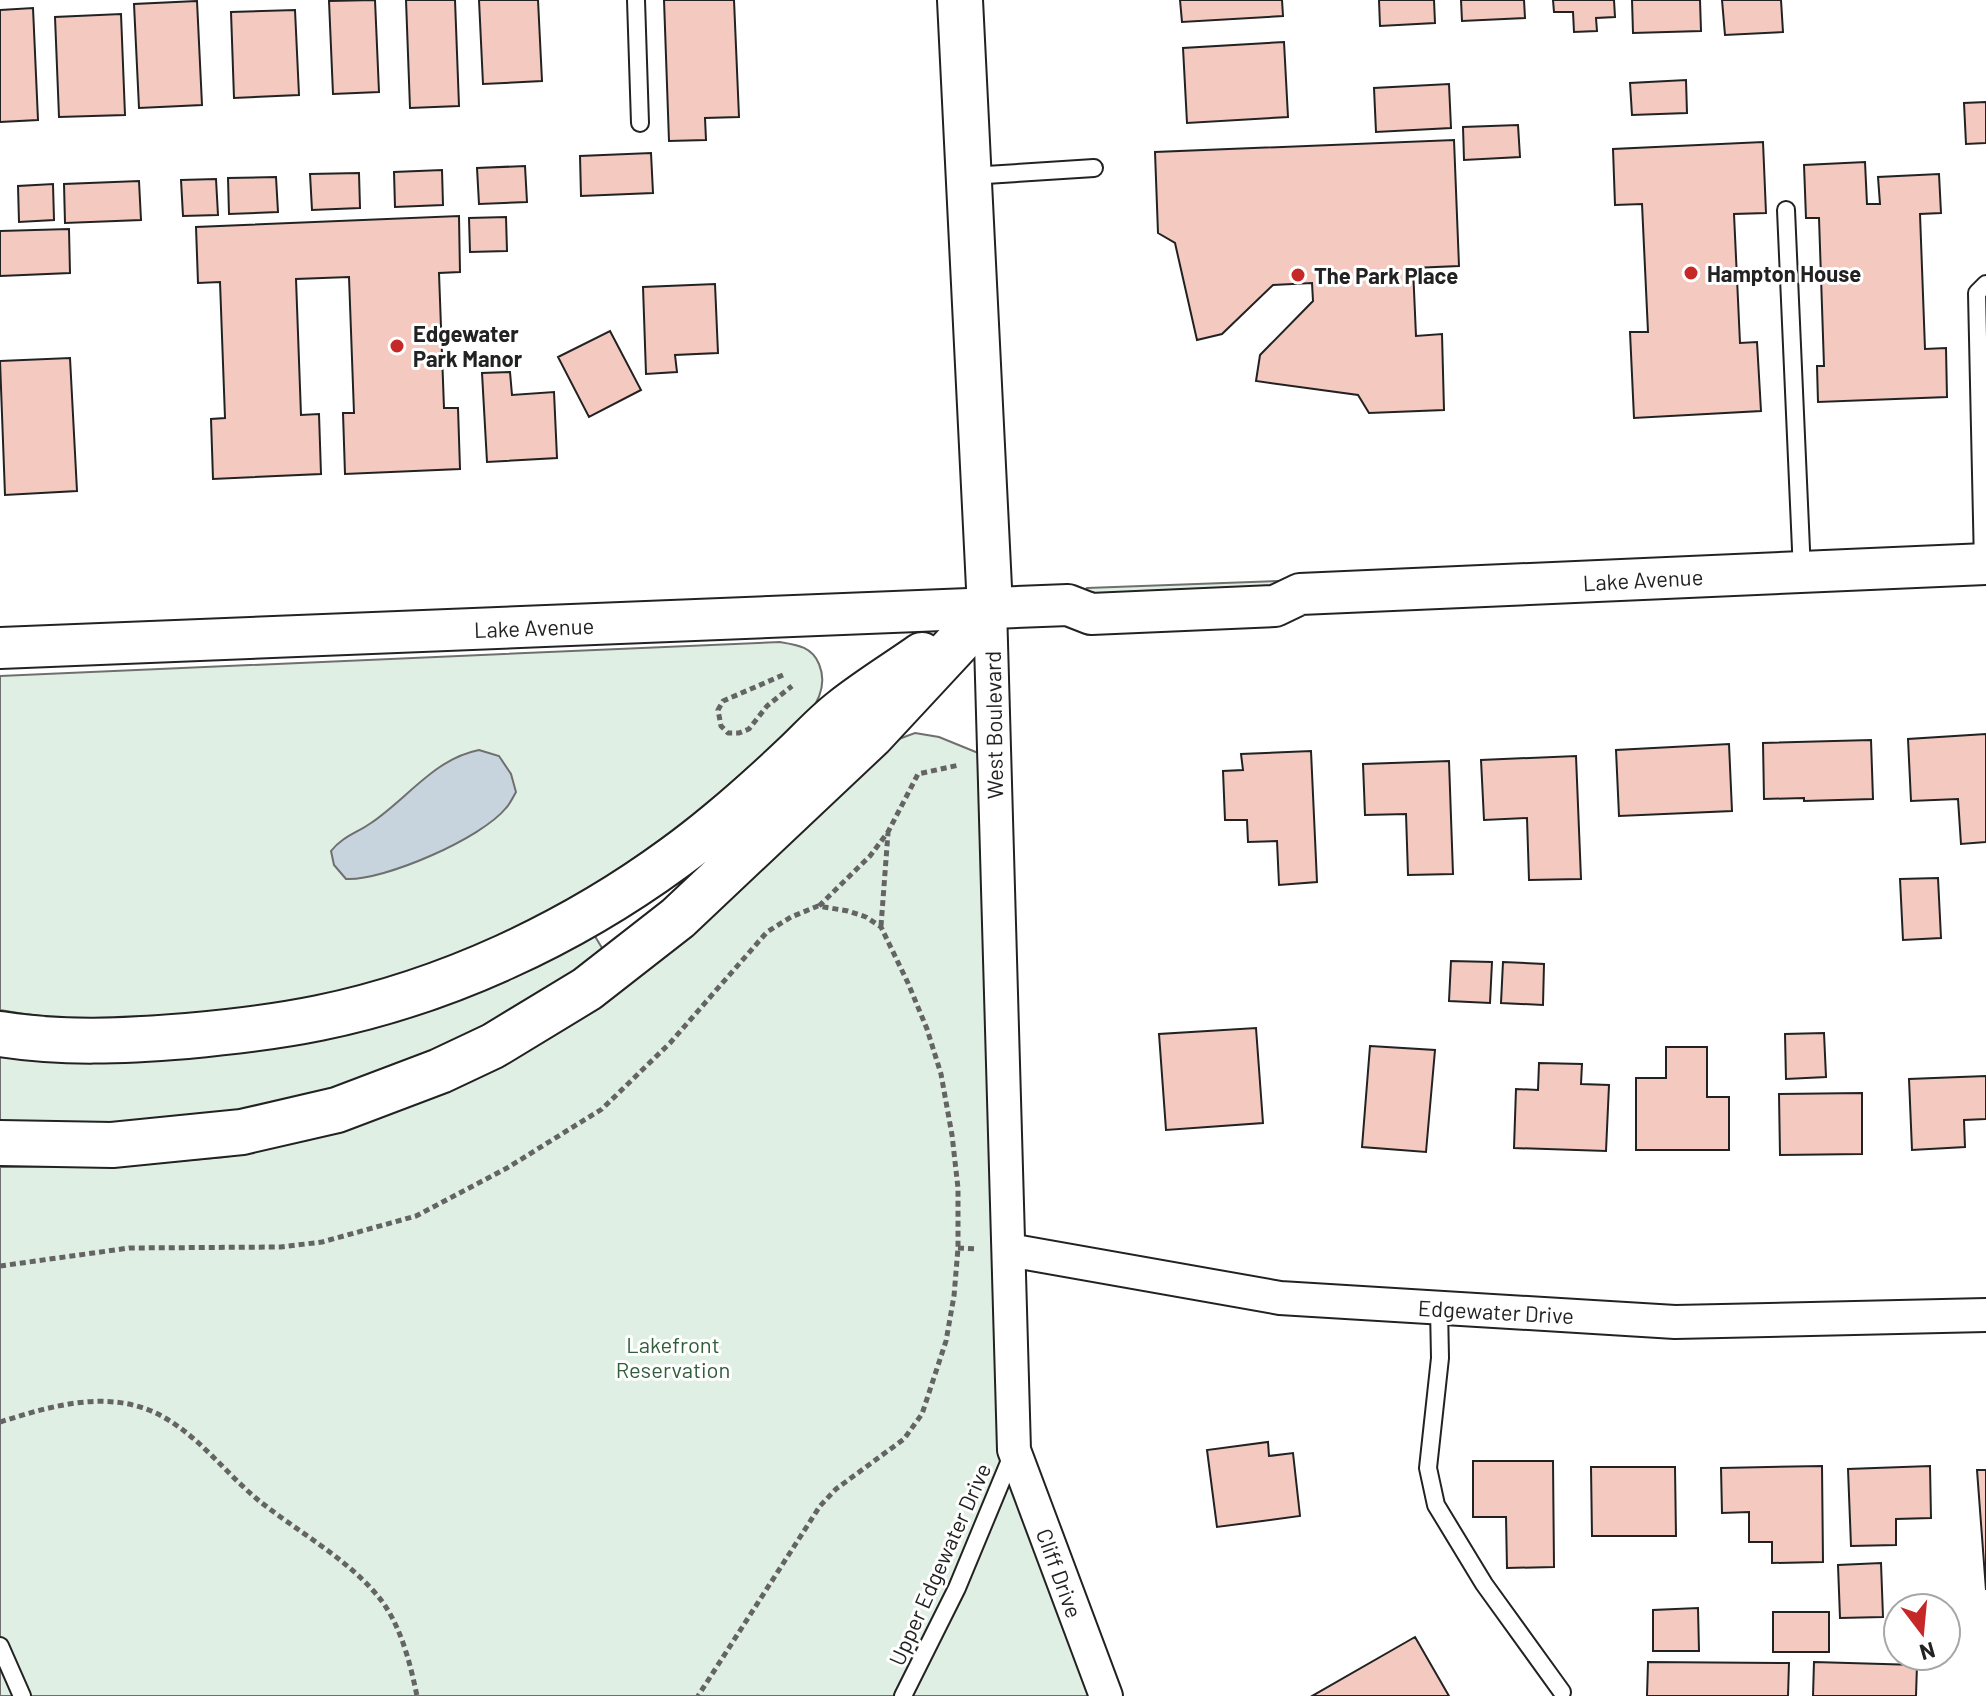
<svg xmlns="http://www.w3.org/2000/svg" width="1986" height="1696" viewBox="0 0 1986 1696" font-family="Barlow,sans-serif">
	<rect width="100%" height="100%" fill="#fff"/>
	<path fill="#e0efe3" stroke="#6f6f6f" stroke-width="2" d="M 1278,581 L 1300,594 L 1068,605 L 1087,588 Z
		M 780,642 C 798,645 812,647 819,664 C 837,707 778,742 750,766 C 679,830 599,888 512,930 C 361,1003 165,1040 0,1010 L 0,676 Z
		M 915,733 L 939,737 L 993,759 L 1014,1450 L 1106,1696 L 0,1696 L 0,1167 L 119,1166 L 225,1157 L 308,1140 L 377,1118 L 896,740 Z
		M 593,933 L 605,953 L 488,1026 L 412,1062 L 357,1082 L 290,1102 L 247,1110 L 91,1125 L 0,1121 L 0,1053 L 62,1058 Z"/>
	<path fill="#c7d3dd" stroke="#6f6f6f" stroke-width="2" d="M 479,750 L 499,756 L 511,774 L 516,792 C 513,797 510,804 506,808 C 482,838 384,881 346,879 L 334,865 L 331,851 C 343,836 357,833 371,823 C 408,798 434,759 479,750 Z"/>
	<path fill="#f3c9c0" stroke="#222" stroke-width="2" d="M 375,0 L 379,92 L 333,94 L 329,1 Z
		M 406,0 L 455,0 L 459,106 L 410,108 Z
		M 479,0 L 538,0 L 542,81 L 483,84 Z
		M 664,0 L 734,0 L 739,117 L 705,118 L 706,140 L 669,141 Z
		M 1180,0 L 1282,0 L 1283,16 L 1182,22 Z
		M 1379,0 L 1434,0 L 1435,23 L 1380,26 Z
		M 1461,0 L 1524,0 L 1525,18 L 1462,21 Z
		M 1553,0 L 1614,0 L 1615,17 L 1596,18 L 1597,31 L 1574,32 L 1573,12 L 1554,12 Z
		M 1632,0 L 1700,0 L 1701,31 L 1633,33 Z
		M 1722,0 L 1781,0 L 1783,32 L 1725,35 Z
		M 197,1 L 202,105 L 139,108 L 134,4 Z
		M 33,8 L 38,120 L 0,122 L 0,10 Z
		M 295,10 L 299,95 L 234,98 L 231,12 Z
		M 121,14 L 125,115 L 59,117 L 55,17 Z
		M 1284,42 L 1288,117 L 1187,123 L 1183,48 Z
		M 1686,80 L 1687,113 L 1632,115 L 1630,83 Z
		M 1449,84 L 1451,128 L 1376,132 L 1374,88 Z
		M 1986,102 L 1986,143 L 1966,144 L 1964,103 Z
		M 1518,125 L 1520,157 L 1464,160 L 1463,127 Z
		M 1454,140 L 1459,266 L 1413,268 L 1416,336 L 1442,334 L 1444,410 L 1369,413 L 1358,395 L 1256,381 L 1260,355 L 1313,301 L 1312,283 L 1273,285 L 1222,334 L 1197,340 L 1175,243 L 1158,233 L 1155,152 Z
		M 1763,142 L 1766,213 L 1734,214 L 1740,343 L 1757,342 L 1761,411 L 1634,418 L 1630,332 L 1648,332 L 1642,204 L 1615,205 L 1613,149 Z
		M 651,153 L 653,193 L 581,196 L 580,156 Z
		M 1865,162 L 1867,204 L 1880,204 L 1878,177 L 1939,174 L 1941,213 L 1920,214 L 1925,349 L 1946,348 L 1947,397 L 1818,402 L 1817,366 L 1824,366 L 1819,218 L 1806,218 L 1804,165 Z
		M 525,166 L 527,202 L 479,204 L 477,168 Z
		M 442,170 L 443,205 L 395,207 L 394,172 Z
		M 359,173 L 360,208 L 312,210 L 310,174 Z
		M 276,177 L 278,212 L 229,214 L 228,178 Z
		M 216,179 L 218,215 L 183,216 L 181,180 Z
		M 139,181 L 141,220 L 65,223 L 64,184 Z
		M 53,184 L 54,220 L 19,222 L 18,186 Z
		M 459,216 L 460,272 L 439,273 L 444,408 L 458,408 L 460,469 L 345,474 L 343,413 L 354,413 L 349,277 L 296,279 L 301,415 L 319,414 L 321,474 L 213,479 L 211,419 L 225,418 L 220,282 L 198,283 L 196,227 Z
		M 506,217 L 507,251 L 470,252 L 469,218 Z
		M 69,229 L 70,273 L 0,276 L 0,231 Z
		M 715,284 L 718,353 L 675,355 L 677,372 L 646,374 L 643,287 Z
		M 610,331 L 641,390 L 589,417 L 558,357 Z
		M 70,358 L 77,491 L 5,495 L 0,361 Z
		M 510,372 L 512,395 L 554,392 L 557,458 L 487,462 L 482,373 Z
		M 1986,734 L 1986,842 L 1961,844 L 1958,799 L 1911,801 L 1908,739 Z
		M 1871,740 L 1873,799 L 1804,801 L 1804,798 L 1764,799 L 1763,743 Z
		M 1729,744 L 1732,811 L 1619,816 L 1616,750 Z
		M 1311,751 L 1317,882 L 1279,885 L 1277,841 L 1248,842 L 1247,820 L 1225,820 L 1223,771 L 1243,770 L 1241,754 Z
		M 1576,756 L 1581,879 L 1529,880 L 1527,818 L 1484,820 L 1481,760 Z
		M 1449,761 L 1453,874 L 1408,875 L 1406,814 L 1365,815 L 1363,764 Z
		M 1938,878 L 1941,938 L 1903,940 L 1900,879 Z
		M 1451,961 L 1492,962 L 1490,1003 L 1449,1001 Z
		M 1503,962 L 1544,964 L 1543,1005 L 1501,1003 Z
		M 1256,1028 L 1263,1123 L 1166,1130 L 1159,1034 Z
		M 1824,1033 L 1826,1077 L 1786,1079 L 1785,1034 Z
		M 1370,1046 L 1435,1050 L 1426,1152 L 1362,1147 Z
		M 1666,1047 L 1707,1047 L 1707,1097 L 1729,1097 L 1729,1150 L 1636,1150 L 1636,1078 L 1666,1078 Z
		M 1539,1063 L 1582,1064 L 1581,1084 L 1609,1085 L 1606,1151 L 1514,1148 L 1516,1089 L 1538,1090 Z
		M 1986,1076 L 1986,1119 L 1964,1120 L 1965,1147 L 1912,1150 L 1909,1079 Z
		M 1862,1093 L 1862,1154 L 1780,1155 L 1779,1094 Z
		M 1268,1442 L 1269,1456 L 1293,1453 L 1300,1516 L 1217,1527 L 1207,1450 Z
		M 1473,1461 L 1553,1461 L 1554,1567 L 1507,1568 L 1506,1517 L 1473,1517 Z
		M 1822,1466 L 1823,1562 L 1772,1563 L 1772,1542 L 1749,1542 L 1749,1512 L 1722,1513 L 1721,1468 Z
		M 1930,1466 L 1931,1518 L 1896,1519 L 1896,1545 L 1851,1546 L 1848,1469 Z
		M 1591,1467 L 1675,1467 L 1676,1536 L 1592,1536 Z
		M 1977,1470 L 1986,1470 L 1986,1590 Z
		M 1881,1563 L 1883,1617 L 1840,1618 L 1838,1565 Z
		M 1698,1608 L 1699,1651 L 1653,1651 L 1653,1610 Z
		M 1773,1612 L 1829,1612 L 1829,1652 L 1773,1652 Z
		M 1415,1637 L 1449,1696 L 1312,1696 Z
		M 1648,1662 L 1789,1663 L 1788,1696 L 1647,1696 Z
		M 1814,1662 L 1917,1665 L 1916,1696 L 1813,1696 Z"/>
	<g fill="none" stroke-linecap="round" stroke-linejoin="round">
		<g stroke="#222" stroke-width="20">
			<path id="service" d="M 636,0 L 640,123
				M 970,176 L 1094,168
				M 1786,210 L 1802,572
				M 1983,564 L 1977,293 L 1986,284
				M 1439,1308 L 1440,1358 L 1428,1468 L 1436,1505 L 1484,1584 L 1562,1692
				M 0,1646 L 22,1696
				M 903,1696 L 957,1588 L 1013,1453"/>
		</g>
		<g stroke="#222" stroke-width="36">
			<path id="minor" d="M 990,608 L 1014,1450 L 1106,1696
				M 1009,1250 L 1280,1298 L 1675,1322 L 1986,1315"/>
		</g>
		<g stroke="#222" stroke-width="44">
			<path id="tertiary" d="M 0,648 L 1068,605 L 1091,614 L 1275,606 L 1300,594 L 1986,564"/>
		</g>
		<g stroke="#222" stroke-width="48">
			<path id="secondary" d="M 960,0 L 990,608"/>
		</g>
		<g stroke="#222" stroke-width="48">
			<path id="motorway" d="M 0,1034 C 62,1044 125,1041 187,1036 C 231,1032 275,1027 319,1018 C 446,992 570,934 674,858 C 717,827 756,792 794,756 C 810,741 825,724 842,711 C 867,691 895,674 922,655
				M 0,1143 L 112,1145 L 242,1132 L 337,1110 L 440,1071 L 493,1046 L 587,989 L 678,918 L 872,735 L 990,608"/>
		</g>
		<path stroke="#646464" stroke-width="5" stroke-dasharray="6 4" stroke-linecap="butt" d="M 783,675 L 723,701 L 718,710 L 721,726 L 728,733 L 739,733 L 749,729 L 767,706 L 792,686
			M 819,906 L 870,856 L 888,832 L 918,774 L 959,765
			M 881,926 L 888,833
			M 958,1248 L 977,1249
			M 0,1266 L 129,1248 L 281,1247 L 322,1242 L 416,1216 L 507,1168 L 602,1109 L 670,1043 L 767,932 L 791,917 L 818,906 L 848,911 L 866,917 L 881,927 L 908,983 L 927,1029 L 941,1074 L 952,1135 L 958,1188 L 958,1248 L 954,1296 L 946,1341 L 922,1414 L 904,1439 L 836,1489 L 820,1506 L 698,1696
			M 0,1422 C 48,1407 100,1391 149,1410 C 193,1428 222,1470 257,1499 C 296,1531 344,1556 377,1595 C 400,1622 410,1662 417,1696"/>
		<use href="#service" stroke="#fff" stroke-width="16"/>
		<use href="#minor" stroke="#fff" stroke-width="32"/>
		<use href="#tertiary" stroke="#fff" stroke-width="40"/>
		<use href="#secondary" stroke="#fff" stroke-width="44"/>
		<use href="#motorway" stroke="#fff" stroke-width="44"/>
	</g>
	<g fill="#c62828" stroke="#fff" stroke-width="3">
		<circle cx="1691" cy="273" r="8"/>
		<circle cx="1298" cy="275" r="8"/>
		<circle cx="397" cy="346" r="8"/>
	</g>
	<g text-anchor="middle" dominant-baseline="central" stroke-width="6" stroke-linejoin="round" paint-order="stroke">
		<g font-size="22" font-weight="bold" fill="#222" stroke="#fff" text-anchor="start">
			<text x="1707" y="273">Hampton House</text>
			<text x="1314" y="275">The Park Place</text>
			<text x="413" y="333">Edgewater<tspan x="413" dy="25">Park Manor</tspan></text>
		</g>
		<g font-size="22" fill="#222" stroke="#fff">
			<text transform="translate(1643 579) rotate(-3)">Lake Avenue</text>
			<text transform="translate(534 627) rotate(-2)">Lake Avenue</text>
			<text transform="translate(993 725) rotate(-91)">West Boulevard</text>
			<text transform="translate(1496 1311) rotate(3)">Edgewater Drive</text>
			<text transform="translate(939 1564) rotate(-66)">Upper Edgewater Drive</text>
			<text transform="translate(1060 1573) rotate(70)">Cliff Drive</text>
		</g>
		<g font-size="22" fill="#2f5e38" stroke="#fff">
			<text x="673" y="1344">Lakefront<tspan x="673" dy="25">Reservation</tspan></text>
		</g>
	</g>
	<g transform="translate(1922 1632) rotate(164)"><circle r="38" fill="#ffffff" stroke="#a7a7a7" stroke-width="2"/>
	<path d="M0-6L14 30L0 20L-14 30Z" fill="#c62828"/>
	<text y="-12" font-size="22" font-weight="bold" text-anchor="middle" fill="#222222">N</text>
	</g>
</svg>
